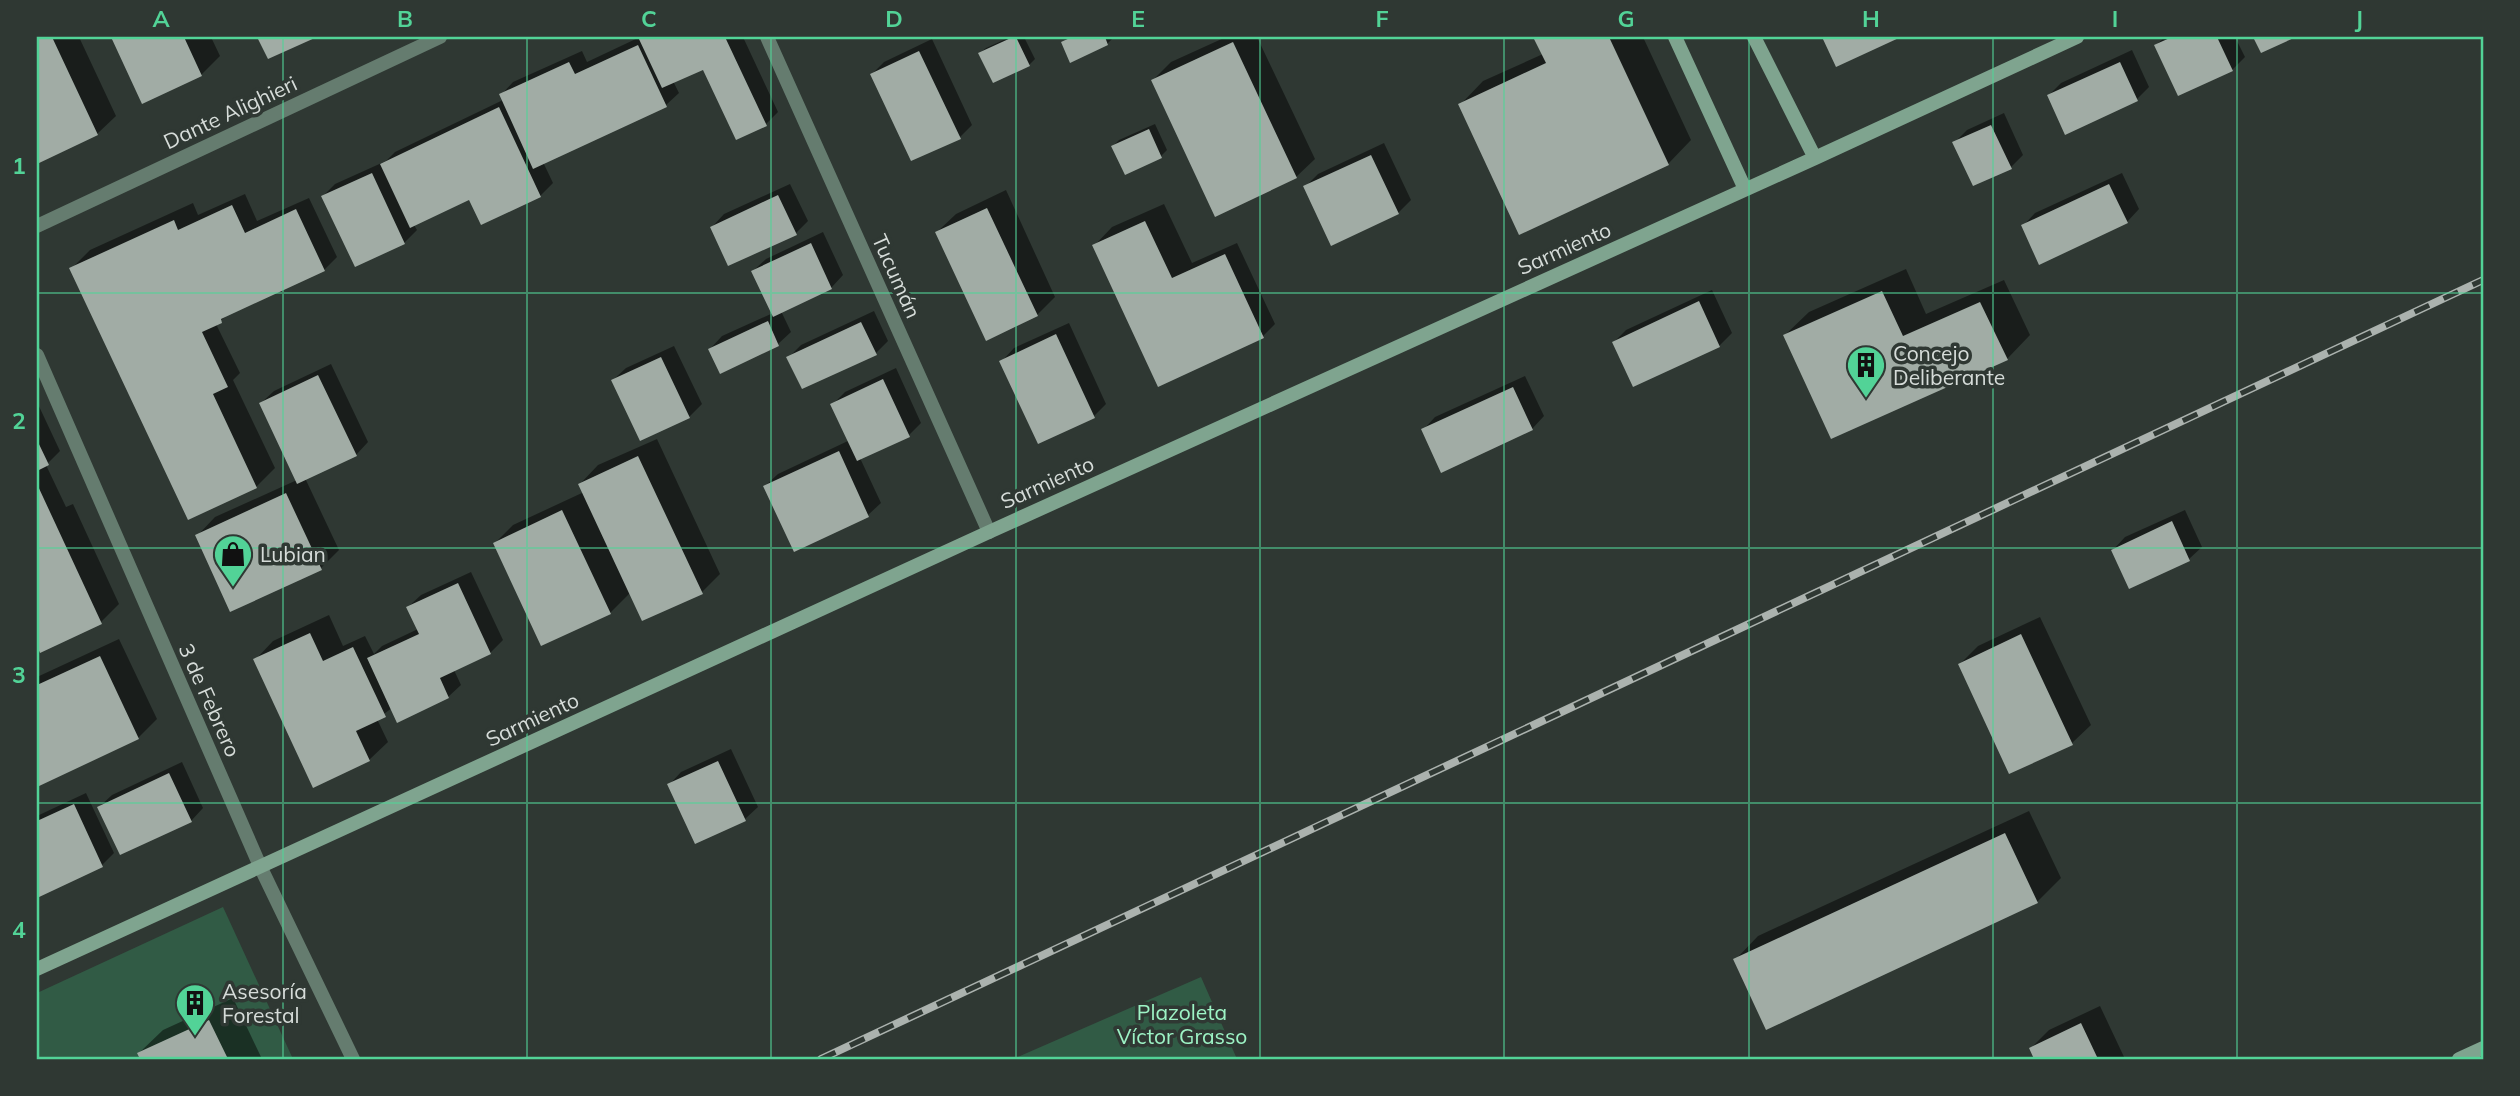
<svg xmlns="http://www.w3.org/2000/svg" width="2520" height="1096" viewBox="0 0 2520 1096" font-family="Mulish,sans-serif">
	<rect width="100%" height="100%" fill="#2f3833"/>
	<path fill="#315b45" d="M 223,907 L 293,1059 L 37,1059 L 37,993 Z
		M 1201,977 L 1237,1059 L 1013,1059 Z"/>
	<path fill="#0007" d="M 37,37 L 79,37 L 116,116 L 97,134 L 37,162 Z
		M 113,37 L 211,37 L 220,56 L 201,75 L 143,101 Z
		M 640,37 L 743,37 L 778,112 L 766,124 L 704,67 L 673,81 L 679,93 L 666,105 L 543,162 L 553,183 L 540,196 L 470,198 L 414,225 L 417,230 L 404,243 L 356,265 L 323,196 L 335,184 L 386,161 L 395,152 L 503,100 L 501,95 L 513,82 L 582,51 L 587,62 Z
		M 1010,37 L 1024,37 L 1035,59 L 1029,65 L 980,53 L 986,48 Z
		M 1069,37 L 1113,37 L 1113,38 L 1107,44 L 1063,43 Z
		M 1226,37 L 1257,37 L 1315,159 L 1296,177 L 1153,80 L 1171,62 Z
		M 1535,37 L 1643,37 L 1691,140 L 1668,164 L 1460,105 L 1483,81 L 1543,54 Z
		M 2165,37 L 2235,37 L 2245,57 L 2232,70 L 2156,45 Z
		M 932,39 L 972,125 L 960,137 L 872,74 L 884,62 Z
		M 2132,50 L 2149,87 L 2137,99 L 2049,95 L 2061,83 Z
		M 2004,113 L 2023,155 L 2011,167 L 1954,143 L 1967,130 Z
		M 1155,124 L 1167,150 L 1161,156 L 1126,172 L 1113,146 L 1119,140 Z
		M 1384,143 L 1411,200 L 1398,213 L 1305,187 L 1318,174 Z
		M 2122,173 L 2139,209 L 2127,222 L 2023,226 L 2035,213 Z
		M 790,184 L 808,221 L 796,233 L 712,227 L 724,214 Z
		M 1006,190 L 1055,297 L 1037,315 L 937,232 L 956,214 Z
		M 245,194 L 257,221 L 309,198 L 337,257 L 324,270 L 229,314 L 216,324 L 240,373 L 233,380 L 275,468 L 256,487 L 71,269 L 90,250 L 193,203 L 198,215 Z
		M 1164,204 L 1192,263 L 1237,243 L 1275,324 L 1263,336 L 1094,246 L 1112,227 Z
		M 823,232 L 843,275 L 831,288 L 781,311 L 791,332 L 778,344 L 720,372 L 710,349 L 722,336 L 773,313 L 753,271 L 766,259 Z
		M 1906,269 L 1926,314 L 2004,280 L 2030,335 L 2007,359 L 1785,335 L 1809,312 Z
		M 1712,290 L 1732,333 L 1719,346 L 1614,342 L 1626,330 Z
		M 874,311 L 888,341 L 876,353 L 789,357 L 801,345 Z
		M 1069,323 L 1106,404 L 1094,416 L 1002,361 L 1014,348 Z
		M 674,346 L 702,404 L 689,417 L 613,380 L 626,368 Z
		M 331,364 L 368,442 L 356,455 L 305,478 L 339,550 L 321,568 L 197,536 L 215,517 L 297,480 L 261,403 L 274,391 Z
		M 896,368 L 921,423 L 909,435 L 860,458 L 881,503 L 868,515 L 795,550 L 765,486 L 778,474 L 850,440 L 833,404 L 845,392 Z
		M 1525,376 L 1544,416 L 1532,429 L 1423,430 L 1435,417 Z
		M 37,402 L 60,451 L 46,465 L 66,507 L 73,504 L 119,604 L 101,622 L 41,650 L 37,642 Z
		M 657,439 L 720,574 L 702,592 L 631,592 L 610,613 L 495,543 L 513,525 L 584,492 L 580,484 L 598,465 Z
		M 2185,510 L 2202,547 L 2189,559 L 2130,587 L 2113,550 L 2125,537 Z
		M 471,572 L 503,640 L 490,653 L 454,670 L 461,685 L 448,697 L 392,708 L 377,719 L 388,742 L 369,760 L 255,660 L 273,641 L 329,615 L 343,646 L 365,636 L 374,654 L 382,646 L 418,629 L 408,607 L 421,595 Z
		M 2040,617 L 2091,725 L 2072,743 L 2010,772 L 1960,664 L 1978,646 Z
		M 119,639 L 157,719 L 138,738 L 37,785 L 37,677 Z
		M 731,749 L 758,807 L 745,819 L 669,785 L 681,772 Z
		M 182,762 L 203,808 L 191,821 L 99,807 L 112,795 Z
		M 86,793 L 114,853 L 102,865 L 37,896 L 37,816 Z
		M 2029,811 L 2061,878 L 2037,902 L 1767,1027 L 1735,960 L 1758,936 Z
		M 233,998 L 262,1059 L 142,1059 L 139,1053 L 163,1030 Z
		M 2100,1006 L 2125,1059 L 2036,1059 L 2031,1048 L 2049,1030 Z"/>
	<path fill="#a1aca5" d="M 37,37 L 52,37 L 98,135 L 37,164 Z
		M 111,37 L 184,37 L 202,76 L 142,104 Z
		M 257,37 L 317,37 L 268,59 Z
		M 638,37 L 725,37 L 767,126 L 736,140 L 703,70 L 662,88 Z
		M 1013,37 L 1016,37 L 1030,66 L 993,83 L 978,53 Z
		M 1072,37 L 1105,37 L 1108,45 L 1070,63 L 1061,42 Z
		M 1533,37 L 1609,37 L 1669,165 L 1519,235 L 1458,104 L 1546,63 Z
		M 1822,37 L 1901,37 L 1836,67 Z
		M 2172,37 L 2217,37 L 2233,71 L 2178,96 L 2154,45 Z
		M 2253,37 L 2296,37 L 2261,53 Z
		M 1233,42 L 1297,178 L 1215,217 L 1151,80 Z
		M 638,45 L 667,107 L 533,169 L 499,94 L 569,62 L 575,74 Z
		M 919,51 L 961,139 L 911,161 L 870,74 Z
		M 2120,62 L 2138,101 L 2065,135 L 2047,95 Z
		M 499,107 L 541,197 L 481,225 L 469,200 L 410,228 L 380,164 Z
		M 1991,125 L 2012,169 L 1973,186 L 1952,142 Z
		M 1149,129 L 1162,158 L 1125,175 L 1111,146 Z
		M 1371,155 L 1399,214 L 1331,246 L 1303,186 Z
		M 372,173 L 405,244 L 355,267 L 321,196 Z
		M 2109,184 L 2128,223 L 2039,265 L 2021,225 Z
		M 778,195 L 797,235 L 728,266 L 710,227 Z
		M 232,205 L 245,233 L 296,209 L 325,271 L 221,319 L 222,323 L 202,332 L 228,387 L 213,394 L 257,488 L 188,520 L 69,268 L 174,220 L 178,230 Z
		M 987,208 L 1038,316 L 986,341 L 935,232 Z
		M 1145,221 L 1172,278 L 1225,254 L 1264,338 L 1158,387 L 1092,245 Z
		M 811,243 L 832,289 L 773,317 L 751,271 Z
		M 1882,291 L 1903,336 L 1980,302 L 2008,360 L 1831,439 L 1783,335 Z
		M 1699,301 L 1720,347 L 1633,387 L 1612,342 Z
		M 768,321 L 779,346 L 720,374 L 708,349 Z
		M 861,322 L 877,355 L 802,389 L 786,357 Z
		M 1056,334 L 1095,418 L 1038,444 L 999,361 Z
		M 661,357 L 690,418 L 640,441 L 611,380 Z
		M 318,375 L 357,456 L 297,484 L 259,403 Z
		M 883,379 L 910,437 L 857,461 L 830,404 Z
		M 1513,387 L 1533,430 L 1441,473 L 1421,429 Z
		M 37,440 L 49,465 L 37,471 Z
		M 839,451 L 869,517 L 794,552 L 763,486 Z
		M 638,456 L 703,594 L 642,621 L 578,484 Z
		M 37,484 L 102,624 L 40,653 L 37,646 Z
		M 286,493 L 322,570 L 230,612 L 195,535 Z
		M 562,510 L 611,614 L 541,646 L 493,543 Z
		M 2172,521 L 2190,561 L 2129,589 L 2111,550 Z
		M 458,583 L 491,654 L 440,678 L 449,698 L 397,723 L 367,658 L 419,634 L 406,607 Z
		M 310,633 L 323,661 L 353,647 L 386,717 L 356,731 L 370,761 L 313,788 L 253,659 Z
		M 2021,634 L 2073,745 L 2009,774 L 1958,664 Z
		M 100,656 L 139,739 L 37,787 L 37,685 Z
		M 718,761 L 746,821 L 695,844 L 667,784 Z
		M 169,773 L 192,822 L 120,855 L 97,807 Z
		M 74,804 L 103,867 L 37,898 L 37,821 Z
		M 2005,833 L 2038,903 L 1766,1030 L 1733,959 Z
		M 209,1020 L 228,1059 L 140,1059 L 137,1053 Z
		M 2081,1023 L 2098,1059 L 2034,1059 L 2029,1048 Z"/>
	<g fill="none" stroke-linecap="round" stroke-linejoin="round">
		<path stroke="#657c6f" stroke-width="14" d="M 767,37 L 989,532
			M 37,226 L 440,37
			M 37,355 L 260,866 L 353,1059"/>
		<path stroke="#7fa48f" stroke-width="14" d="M 1675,37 L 1745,189
			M 1754,37 L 1815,158
			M 37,969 L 989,532 L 1815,158 L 2077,37
			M 2459,1059 L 2483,1048"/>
		<g stroke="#abb2ae" stroke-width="8">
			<path id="rail" d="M 821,1059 L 2483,280"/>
		</g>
		<use href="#rail" stroke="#2f3833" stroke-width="5" stroke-dasharray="16" stroke-linecap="butt"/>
	</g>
	<path fill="none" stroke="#52d397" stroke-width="2" stroke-opacity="0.55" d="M 283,37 L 283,1059M 527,37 L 527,1059M 771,37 L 771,1059M 1016,37 L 1016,1059M 1260,37 L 1260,1059M 1504,37 L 1504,1059M 1749,37 L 1749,1059M 1993,37 L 1993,1059M 2237,37 L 2237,1059M 37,293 L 2483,293M 37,548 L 2483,548M 37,803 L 2483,803"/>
	<defs>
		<g id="building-pin" transform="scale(2.0125)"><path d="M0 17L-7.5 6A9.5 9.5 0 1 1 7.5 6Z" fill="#52d397" stroke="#2f3833"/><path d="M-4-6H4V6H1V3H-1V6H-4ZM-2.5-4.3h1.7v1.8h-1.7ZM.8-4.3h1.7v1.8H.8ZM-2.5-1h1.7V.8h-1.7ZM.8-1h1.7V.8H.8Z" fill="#111"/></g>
		<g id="shop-pin" transform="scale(2.0125)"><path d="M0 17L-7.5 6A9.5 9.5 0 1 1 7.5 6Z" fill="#52d397" stroke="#2f3833"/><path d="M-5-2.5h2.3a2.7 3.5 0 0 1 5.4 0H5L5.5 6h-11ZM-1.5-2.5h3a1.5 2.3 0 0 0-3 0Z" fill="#111"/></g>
	</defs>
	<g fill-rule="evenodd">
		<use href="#building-pin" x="1866" y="365"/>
		<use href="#shop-pin" x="233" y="554"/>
		<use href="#building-pin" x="195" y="1003"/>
	</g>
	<g text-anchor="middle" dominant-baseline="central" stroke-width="7" stroke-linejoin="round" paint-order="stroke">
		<g font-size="21" fill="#d6dcd9" stroke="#2f3833">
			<text transform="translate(230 112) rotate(-25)">Dante Alighieri</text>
			<text transform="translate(1564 248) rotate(-24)">Sarmiento</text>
			<text transform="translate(897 276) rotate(66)">Tucumán</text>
			<text transform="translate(1047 482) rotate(-24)">Sarmiento</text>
			<text transform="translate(210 700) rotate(66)">3 de Febrero</text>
			<text transform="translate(532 719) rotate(-25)">Sarmiento</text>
		</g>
		<g font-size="21" fill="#d6dcd9" stroke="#2f3833" text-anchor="start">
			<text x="1893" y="353">Concejo<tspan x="1893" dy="24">Deliberante</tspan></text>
			<text x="260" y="554">Lubian</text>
			<text x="222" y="991">Asesoría<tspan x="222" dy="24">Forestal</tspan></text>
		</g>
		<g font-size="21" fill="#9df3c5" stroke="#2f3833">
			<text x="1182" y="1012">Plazoleta<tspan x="1182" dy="24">Víctor Grasso</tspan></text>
		</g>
	</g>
	<rect width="2520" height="1096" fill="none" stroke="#2f3833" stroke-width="77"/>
	<rect x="38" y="38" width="2444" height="1020" fill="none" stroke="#52d397" stroke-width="2.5"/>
	<g font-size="23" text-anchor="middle" font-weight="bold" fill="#52d397">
		<text x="161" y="27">A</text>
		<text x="405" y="27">B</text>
		<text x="649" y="27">C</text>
		<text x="894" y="27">D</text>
		<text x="1138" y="27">E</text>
		<text x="1382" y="27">F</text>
		<text x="1626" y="27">G</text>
		<text x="1871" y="27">H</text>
		<text x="2115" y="27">I</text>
		<text x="2359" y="27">J</text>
		<text x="19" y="174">1</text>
		<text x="19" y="429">2</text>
		<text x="19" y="683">3</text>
		<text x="19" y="938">4</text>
	</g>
</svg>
